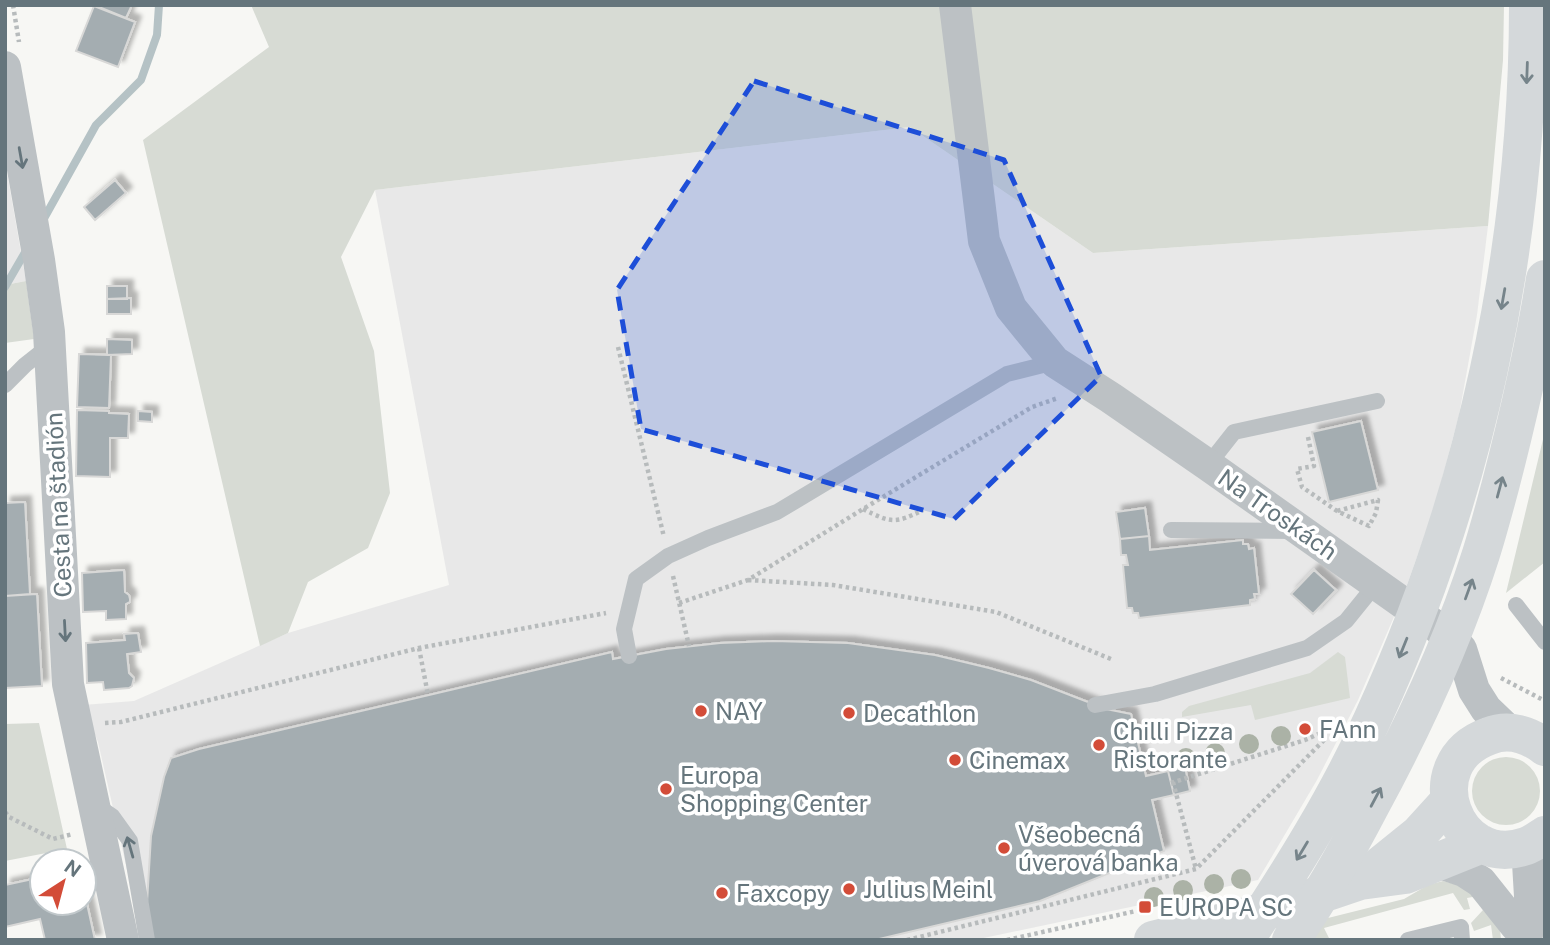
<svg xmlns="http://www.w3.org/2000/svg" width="1550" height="945" viewBox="0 0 1550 945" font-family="'Public Sans',sans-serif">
	<defs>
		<filter id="shadow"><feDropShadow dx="6" dy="-6" stdDeviation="2" flood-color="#0004"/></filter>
	</defs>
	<rect width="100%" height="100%" fill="#f7f7f4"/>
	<path fill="#e8e8e8" d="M 910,127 L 1093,253 L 1488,226 L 1477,315 L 1459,415 L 1434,509 L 1403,596 L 1358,700 L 1317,780 L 1258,880 L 974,940 L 143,940 L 98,742 L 83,705 L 134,701 L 288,633 L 449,585 L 375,190 Z
		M 5,161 L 26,281 L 5,285 Z"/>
	<path fill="#d7dbd4" d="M 251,5 L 1504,5 L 1503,60 L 1488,226 L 1093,253 L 910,127 L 375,190 L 341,257 L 374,351 L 390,493 L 368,548 L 308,582 L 288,633 L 260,646 L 143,140 L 269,47 Z
		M 26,281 L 34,339 L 5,343 L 5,285 Z
		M 1545,431 L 1545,562 L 1506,593 Z
		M 1338,652 L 1345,657 L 1350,698 L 1255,720 L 1251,705 L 1182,717 L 1182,712 L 1189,706 L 1310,673 Z
		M 39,723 L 67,849 L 5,861 L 5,724 Z
		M1472 791a34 34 0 1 1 68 0a34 34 0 1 1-68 0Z
		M 1443,881 L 1462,886 L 1478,896 L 1467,898 L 1470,909 L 1464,910 L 1453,893 L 1324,928 L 1330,940 L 1306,940 L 1320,920 L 1404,899 L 1428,885 Z
		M 1483,910 L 1500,929 L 1501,940 L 1493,940 L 1491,925 L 1474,931 L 1471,923 Z"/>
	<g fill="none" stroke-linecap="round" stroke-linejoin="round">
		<path stroke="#b5c2c5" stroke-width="8" d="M 42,222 L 96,125 L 141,80 L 157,35 L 159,5
			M 5,287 L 27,249"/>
	</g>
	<path fill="#a4adb1" stroke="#d8d8d7" stroke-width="2" filter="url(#shadow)" d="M 94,5 L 132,5 L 126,18 Z
		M 94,6 L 135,22 L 118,67 L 76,51 Z
		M 115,180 L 126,193 L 95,220 L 84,207 Z
		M 107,286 L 127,286 L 127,299 L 107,299 Z
		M 131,298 L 131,314 L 107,314 L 107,299 Z
		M 107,339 L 132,340 L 132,354 L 107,355 Z
		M 79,354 L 111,355 L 109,408 L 77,407 Z
		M 77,410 L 109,411 L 109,413 L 129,414 L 128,438 L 110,438 L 110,477 L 76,476 Z
		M 138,411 L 152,412 L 152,422 L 138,421 Z
		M 1361,421 L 1378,490 L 1329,502 L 1312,432 Z
		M 25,502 L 30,594 L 5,596 L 5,503 Z
		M 1145,508 L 1149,536 L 1120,539 L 1116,512 Z
		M 1149,536 L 1150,550 L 1243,540 L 1243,544 L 1248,544 L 1249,549 L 1254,548 L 1259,594 L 1254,594 L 1255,599 L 1250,600 L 1250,605 L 1139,618 L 1138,613 L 1133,613 L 1132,608 L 1127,608 L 1123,565 L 1128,565 L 1126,555 L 1121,555 L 1120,539 Z
		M 124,570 L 125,592 L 129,595 L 130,599 L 130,602 L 126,604 L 126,619 L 106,620 L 106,611 L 83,612 L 82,573 Z
		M 1314,570 L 1336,590 L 1313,614 L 1291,594 Z
		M 37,594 L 42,686 L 5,688 L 5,596 Z
		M 138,633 L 141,652 L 127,654 L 129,673 L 134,678 L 132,686 L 129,688 L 104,690 L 103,682 L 87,683 L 86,643 L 125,640 L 124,634 Z
		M 773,641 L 848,643 L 935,655 L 989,668 L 1031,680 L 1106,709 L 1131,714 L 1146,776 L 1168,771 L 1174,795 L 1152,800 L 1164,851 L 1040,901 L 875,940 L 151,940 L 147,903 L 151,836 L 164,777 L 171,758 L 199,749 L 612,652 L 613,659 L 666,649 L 720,643 Z
		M 1185,767 L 1190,791 L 1174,795 L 1168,771 Z
		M 42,877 L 42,903 L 84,903 L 84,890 L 95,940 L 45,940 L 40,919 L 5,927 L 5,885 Z"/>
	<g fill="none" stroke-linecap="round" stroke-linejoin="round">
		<path stroke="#b7bbbc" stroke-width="4.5" stroke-dasharray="3.5 3.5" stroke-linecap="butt" d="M 13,5 L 19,42
			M 618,347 L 664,537
			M 1308,437 L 1314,466 L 1297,469 L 1302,487 L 1337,511 L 1369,526 L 1376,513 L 1378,500 L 1337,511
			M 863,509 C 891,523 895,524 923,510
			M 673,576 L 689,646
			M 748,580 L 833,585 L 996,612 L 1111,659
			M 679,603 L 748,580 L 863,509 L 1032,407 L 1058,398
			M 419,648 L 428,695
			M 1501,678 L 1545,701
			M 105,723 L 121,722 L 419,648 L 606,613
			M 1173,782 L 1196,869
			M 1171,783 L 1305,740 L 1332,728
			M 5,812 L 9,817 L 53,839 L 73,834
			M 907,940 L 1196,869 L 1326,738
			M 1007,940 L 1136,911"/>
		<path stroke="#bcc1c4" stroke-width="16" d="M 5,385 L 25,365 L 49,346
			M 1208,465 L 1234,432 L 1377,401
			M 1171,530 L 1294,531
			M 1516,605 L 1545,642
			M 629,656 L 624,629 L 636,579 L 668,556 L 708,538 L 777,512 L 1007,374 L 1055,362
			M 1095,705 L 1155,694 L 1307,648 L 1346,621 L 1376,584
			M 96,805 L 112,816 L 130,841 L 147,940
			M 1408,940 L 1461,927 L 1462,940"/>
		<path stroke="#bcc1c4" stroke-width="32" d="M 955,5 L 984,241 L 1011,308 L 1055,362 L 1111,398 L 1208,465 L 1437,627 L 1461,649 L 1474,690 L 1486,709 L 1511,733
			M 5,67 L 39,260 L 49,332 L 68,684 L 123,940
			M 1437,862 L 1464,871 L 1481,882 L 1516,926
			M 1526,940 L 1531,913 L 1527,846"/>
		<path stroke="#d4d8da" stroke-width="38" d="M 1545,747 C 1529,735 1509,728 1489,736 C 1414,763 1455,871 1526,846 C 1532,844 1539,839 1545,835
			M 1362,880 L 1419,834 L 1449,801
			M 1153,940 L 1286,906 L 1360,881 L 1405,875 L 1482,844"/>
		<path stroke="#d4d8da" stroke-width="38" d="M 1245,940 C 1292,869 1337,797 1372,720 C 1475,496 1528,251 1528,5
			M 1291,940 C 1321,897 1346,853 1370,807 C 1414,726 1453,642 1481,554 C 1488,532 1494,509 1500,487 C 1518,418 1534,349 1545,279"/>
	</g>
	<g fill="#abb2a6">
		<circle cx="1281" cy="736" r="10"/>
		<circle cx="1249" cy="744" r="10"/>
		<circle cx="1215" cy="753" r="10"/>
		<circle cx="1186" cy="758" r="10"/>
		<circle cx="1241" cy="879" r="10"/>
		<circle cx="1214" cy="884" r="10"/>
		<circle cx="1183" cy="890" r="10"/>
		<circle cx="1154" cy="897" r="10"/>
	</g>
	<defs><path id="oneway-shaft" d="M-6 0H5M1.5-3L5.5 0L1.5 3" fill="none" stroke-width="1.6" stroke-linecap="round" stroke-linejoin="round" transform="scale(1.75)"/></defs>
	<g stroke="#76848a">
		<use href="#oneway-shaft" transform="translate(1527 73) rotate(92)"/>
		<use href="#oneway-shaft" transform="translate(1503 299) rotate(100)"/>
		<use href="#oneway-shaft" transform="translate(1500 487) rotate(-75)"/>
		<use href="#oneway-shaft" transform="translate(1469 589) rotate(-70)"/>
		<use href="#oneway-shaft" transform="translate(1403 648) rotate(112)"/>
		<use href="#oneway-shaft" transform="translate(1376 797) rotate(-62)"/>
		<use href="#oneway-shaft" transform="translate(1302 851) rotate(121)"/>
	</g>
	<g stroke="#65757c">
		<use href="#oneway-shaft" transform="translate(21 158) rotate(80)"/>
		<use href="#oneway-shaft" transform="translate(65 631) rotate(87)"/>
		<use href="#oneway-shaft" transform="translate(130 847) rotate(-106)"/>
	</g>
	<path fill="#1d4ed8" fill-opacity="0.2" stroke="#1d4ed8" stroke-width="5" stroke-dasharray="14 9" stroke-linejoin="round" d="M 754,81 L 1004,160 L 1101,376 L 954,519 L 641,429 L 617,290 Z"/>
	<g fill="#d34c38" stroke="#fff" stroke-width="2.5">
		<circle cx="701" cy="711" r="7"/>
		<circle cx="849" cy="713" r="7"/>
		<circle cx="1305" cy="729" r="7"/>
		<circle cx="1099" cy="745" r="7"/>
		<circle cx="955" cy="760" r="7"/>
		<circle cx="666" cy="789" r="7"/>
		<circle cx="1004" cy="848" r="7"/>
		<circle cx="849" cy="889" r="7"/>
		<circle cx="722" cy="893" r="7"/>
		<rect x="1138" y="900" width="14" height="14" rx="3.5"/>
	</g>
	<g text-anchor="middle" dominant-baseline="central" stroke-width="7" stroke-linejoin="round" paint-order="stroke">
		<g font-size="24" fill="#65757c" stroke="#fff">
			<text transform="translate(58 505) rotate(-93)">Cesta na štadión</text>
			<text transform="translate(1278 514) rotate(35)">Na Troskách</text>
		</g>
		<g font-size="24" fill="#65757c" stroke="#fff" text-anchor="start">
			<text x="715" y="711">NAY</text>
			<text x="863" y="713">Decathlon</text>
			<text x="1319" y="729">FAnn</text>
			<text x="1113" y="731">Chilli Pizza<tspan x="1113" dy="28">Ristorante</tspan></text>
			<text x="969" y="760">Cinemax</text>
			<text x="680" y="775">Europa<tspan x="680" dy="28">Shopping Center</tspan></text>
			<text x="1018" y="834">Všeobecná<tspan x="1018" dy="28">úverová banka</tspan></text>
			<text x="863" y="889">Julius Meinl</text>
			<text x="736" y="893">Faxcopy</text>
			<text x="1159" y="907">EUROPA SC</text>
		</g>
	</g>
	<rect width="1550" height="945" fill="none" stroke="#65757c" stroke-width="14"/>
	<g transform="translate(63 882) rotate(36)"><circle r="33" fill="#ffffff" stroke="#c1c8cb" stroke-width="2"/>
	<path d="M0-5L12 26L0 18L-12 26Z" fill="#d34c38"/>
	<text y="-10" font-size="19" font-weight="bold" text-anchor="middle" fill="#65757c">N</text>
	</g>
</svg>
